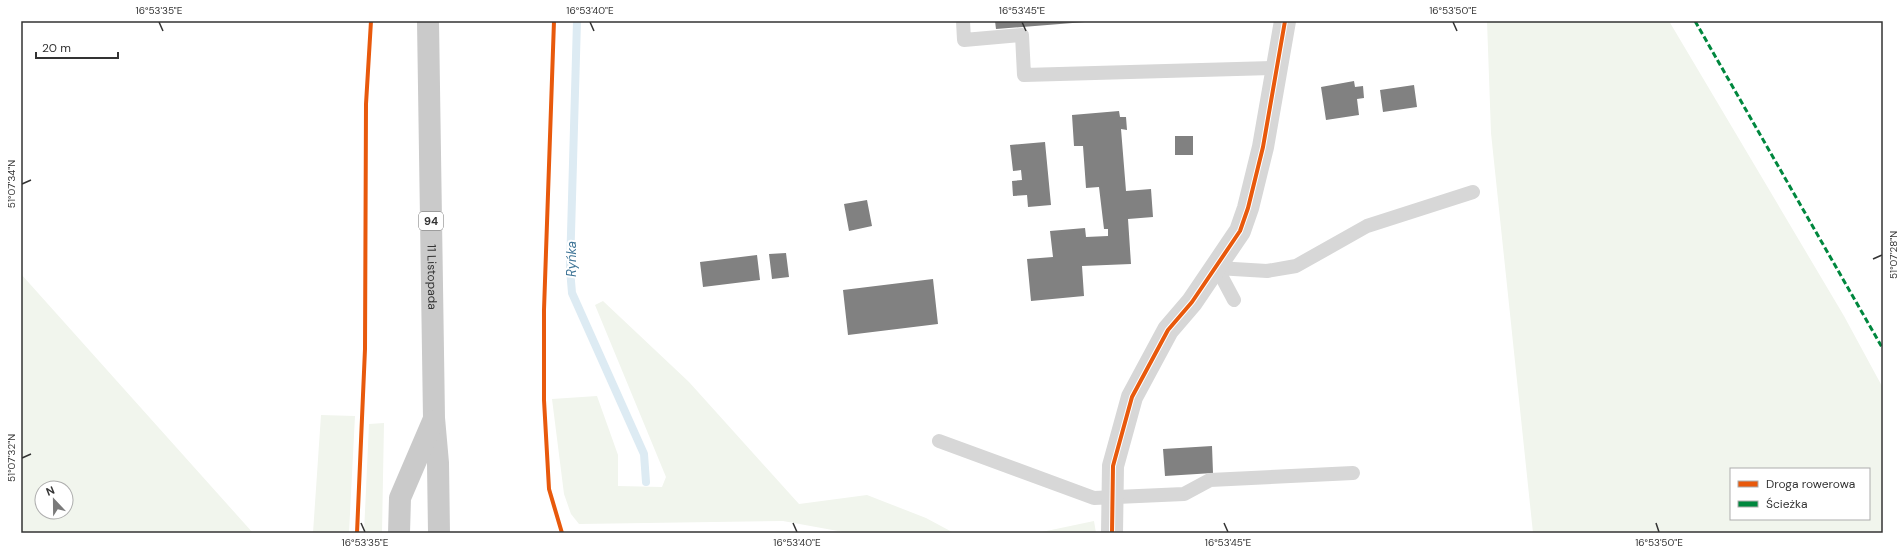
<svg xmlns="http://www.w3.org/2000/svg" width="1904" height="554" viewBox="0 0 1904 554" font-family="'DM Sans',sans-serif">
	<rect width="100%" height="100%" fill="#fff"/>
	<path fill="#f1f5ed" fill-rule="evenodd" d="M 1487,21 L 1669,21 L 1844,316 L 1883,388 L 1883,533 L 1533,533 L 1491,133 ZM 1731,469 L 1869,469 L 1869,519 L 1731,519 Z
		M 21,274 L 253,533 L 21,533 ZM 42,488 L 66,488 L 66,512 L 42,512 Z
		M 603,301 L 689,382 L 799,504 L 867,495 L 926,518 L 954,533 L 849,533 L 783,521 L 579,524 L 571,514 L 564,494 L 552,399 L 597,396 L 618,455 L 618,486 L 662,487 L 666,477 L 595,305 Z
		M 321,415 L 355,416 L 349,533 L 313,533 Z
		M 384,423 L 382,533 L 364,533 L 369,424 Z
		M 1094,521 L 1096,533 L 1037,533 Z"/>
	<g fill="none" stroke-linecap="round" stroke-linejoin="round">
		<path stroke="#ddebf3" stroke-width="8" d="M 577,21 L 570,269 L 572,293 L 644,454 L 646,482"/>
	</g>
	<path fill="#818181" d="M 995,21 L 1085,21 L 1085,22 L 996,29 Z
		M 1354,81 L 1355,87 L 1363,86 L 1364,98 L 1357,99 L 1359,115 L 1326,120 L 1321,87 Z
		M 1414,85 L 1417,107 L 1383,112 L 1380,90 Z
		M 1119,111 L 1120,117 L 1126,117 L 1127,130 L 1121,129 L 1126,191 L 1151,189 L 1153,217 L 1128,219 L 1131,264 L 1082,266 L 1084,296 L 1031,301 L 1027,259 L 1053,257 L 1050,231 L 1085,228 L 1086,237 L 1108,236 L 1108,229 L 1104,229 L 1099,187 L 1086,188 L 1083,146 L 1074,146 L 1072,115 Z
		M 1175,136 L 1193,136 L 1193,155 L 1175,155 Z
		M 1045,142 L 1051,205 L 1028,207 L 1027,195 L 1013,196 L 1012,181 L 1022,180 L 1021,170 L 1013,171 L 1010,145 Z
		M 867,200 L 872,226 L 849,231 L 844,204 Z
		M 786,253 L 789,277 L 772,279 L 769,254 Z
		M 757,255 L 760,280 L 703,287 L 700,262 Z
		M 933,279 L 938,324 L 848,335 L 843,290 Z
		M 1212,446 L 1213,473 L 1165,476 L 1163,449 Z"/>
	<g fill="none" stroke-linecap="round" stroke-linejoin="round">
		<path stroke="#d7d7d7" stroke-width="14" d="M 963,21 L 964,40 L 1022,35 L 1024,75 L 1276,68
			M 1217,268 L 1267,271 L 1296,266 L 1367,226 L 1473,192
			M 1217,268 L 1234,300
			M 939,441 L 1094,498 L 1184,494 L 1210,480 L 1353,473"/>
		<path stroke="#d7d7d7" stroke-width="22" d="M 1112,533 L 1113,466 L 1132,397 L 1168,330 L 1192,302 L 1240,231 L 1248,208 L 1263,147 L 1285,21"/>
		<g stroke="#cacaca" stroke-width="22">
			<path id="s1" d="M 428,21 L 434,418 L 438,463 L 439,533"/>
			<path d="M 399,533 L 400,498 L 433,421"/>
		</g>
		<path stroke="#00873e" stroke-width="3" stroke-dasharray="6 3" stroke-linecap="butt" d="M 1695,21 L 1883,349"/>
		<g stroke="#fff" stroke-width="6">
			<path id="cycleway" d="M 554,21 L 544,310 L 544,400 L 549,489 L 562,533
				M 357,533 L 365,349 L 366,104 L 371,21
				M 1112,533 L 1113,466 L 1132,397 L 1168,330 L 1192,302 L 1240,231 L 1248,208 L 1263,147 L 1285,21"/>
		</g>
		<use href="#cycleway" stroke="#e8590c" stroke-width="4"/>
	</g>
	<path fill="none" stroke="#333" stroke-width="1.5" d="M 159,22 L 163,31M 590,22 L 594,31M 1022,22 L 1026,31M 1453,22 L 1457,31M 22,184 L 31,180M 1873,259 L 1882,255M 22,458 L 31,454M 361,523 L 365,532M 793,523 L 797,532M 1224,523 L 1228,532M 1656,523 L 1659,532"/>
	<g text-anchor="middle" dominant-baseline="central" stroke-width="4" stroke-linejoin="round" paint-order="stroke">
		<rect fill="#fff" stroke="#707070" stroke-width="1" x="419" y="212" width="24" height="18" rx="3"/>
		<g font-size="11" font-weight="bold" fill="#333">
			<text x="431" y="221">94</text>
		</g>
		<g font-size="12" fill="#333" stroke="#fff">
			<text stroke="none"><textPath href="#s1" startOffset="256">11 Listopada</textPath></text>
		</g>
		<g font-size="13" font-style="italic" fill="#3f7597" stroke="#fff">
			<text transform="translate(571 259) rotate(-90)">Ryńka</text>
		</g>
	</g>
	<rect width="1904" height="554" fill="none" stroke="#ffffff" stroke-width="44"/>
	<rect x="1730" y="468" width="140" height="52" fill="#ffffff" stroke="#adadad"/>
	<rect x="1738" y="481" width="20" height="6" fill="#e8590c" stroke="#adadad"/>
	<text x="1766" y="488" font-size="12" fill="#333333">Droga rowerowa</text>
	<rect x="1738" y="501" width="20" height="6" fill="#00873e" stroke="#adadad"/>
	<text x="1766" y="508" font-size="12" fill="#333333">Ścieżka</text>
	<g transform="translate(54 500) rotate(338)"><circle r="19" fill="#ffffff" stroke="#adadad"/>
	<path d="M0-3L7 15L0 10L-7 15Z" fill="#7a7a7a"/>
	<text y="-6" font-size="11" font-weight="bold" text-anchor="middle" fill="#333333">N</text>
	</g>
	<path d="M36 52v6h82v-6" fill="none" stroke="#333333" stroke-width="2"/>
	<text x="42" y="52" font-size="12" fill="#333333" stroke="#ffffff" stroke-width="3" paint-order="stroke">20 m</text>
	<rect x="22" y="22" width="1860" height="510" fill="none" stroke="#333" stroke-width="1.5"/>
	<g font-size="10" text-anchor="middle" fill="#333">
		<text x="159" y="14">16°53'35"E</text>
		<text x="590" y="14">16°53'40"E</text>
		<text x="1022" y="14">16°53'45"E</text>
		<text x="1453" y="14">16°53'50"E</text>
		<text transform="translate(11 184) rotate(-90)" y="4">51°07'34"N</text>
		<text transform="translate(1893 255) rotate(-90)" y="4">51°07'28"N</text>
		<text transform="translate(11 458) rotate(-90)" y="4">51°07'32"N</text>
		<text x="365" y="546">16°53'35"E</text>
		<text x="797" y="546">16°53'40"E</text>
		<text x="1228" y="546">16°53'45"E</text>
		<text x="1659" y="546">16°53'50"E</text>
	</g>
</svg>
